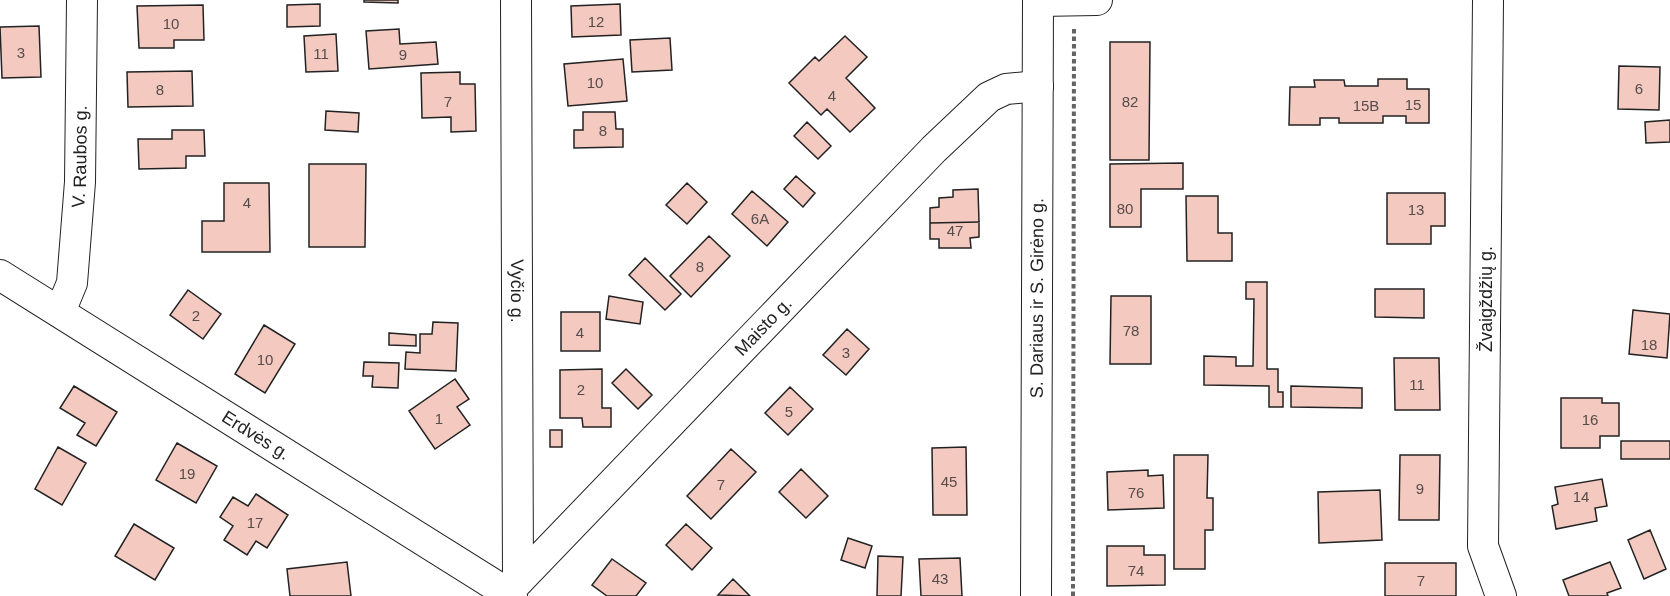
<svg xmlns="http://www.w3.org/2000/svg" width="1670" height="596" viewBox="0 0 1670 596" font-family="Helvetica,sans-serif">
	<rect width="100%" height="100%" fill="#fff"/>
	<path fill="#f3c9c0" stroke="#222" stroke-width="1.5" d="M 364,0 L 398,0 L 398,3 L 364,2 Z
		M 320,4 L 320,26 L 287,27 L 287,5 Z
		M 620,4 L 621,35 L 572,37 L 571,6 Z
		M 203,5 L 204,40 L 174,40 L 174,48 L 139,48 L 137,6 Z
		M 39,26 L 41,77 L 2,78 L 0,27 Z
		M 399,29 L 400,44 L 436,42 L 438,64 L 369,69 L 366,31 Z
		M 336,34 L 338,71 L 306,72 L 304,36 Z
		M 845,36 L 867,57 L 846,78 L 875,108 L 850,132 L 827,109 L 821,115 L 789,83 L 815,57 L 819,61 Z
		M 670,38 L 672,70 L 632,72 L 630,40 Z
		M 1110,42 L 1150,42 L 1149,160 L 1110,160 Z
		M 623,59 L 627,101 L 568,106 L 564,64 Z
		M 1619,66 L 1660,67 L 1659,110 L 1618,109 Z
		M 192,71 L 193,106 L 128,107 L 127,72 Z
		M 460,72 L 460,84 L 475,84 L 476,131 L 451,132 L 451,117 L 422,118 L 421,73 Z
		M 1378,79 L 1407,79 L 1407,89 L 1429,89 L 1429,123 L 1406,123 L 1406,116 L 1383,116 L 1383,123 L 1339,123 L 1339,118 L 1320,118 L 1320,125 L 1289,125 L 1290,87 L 1315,87 L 1314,80 L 1344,80 L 1345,86 L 1378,86 Z
		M 326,111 L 359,113 L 358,132 L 325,130 Z
		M 583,112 L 615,112 L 616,129 L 623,129 L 623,147 L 574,148 L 574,130 L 583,130 Z
		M 1670,120 L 1670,142 L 1646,143 L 1645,122 Z
		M 807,122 L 831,146 L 818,159 L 794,136 Z
		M 172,130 L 204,130 L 205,156 L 186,156 L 186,168 L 139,169 L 138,139 L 172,139 Z
		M 1183,163 L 1183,189 L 1141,189 L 1141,227 L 1110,227 L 1110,164 Z
		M 309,164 L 366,164 L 365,247 L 309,247 Z
		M 796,176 L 815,193 L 803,207 L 784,189 Z
		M 224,183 L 269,183 L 270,252 L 202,252 L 202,221 L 224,221 Z
		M 687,183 L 707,202 L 687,224 L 666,205 Z
		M 978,189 L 979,222 L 930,223 L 930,208 L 939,207 L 939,198 L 953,197 L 953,190 Z
		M 752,191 L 788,222 L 767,246 L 732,214 Z
		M 1387,193 L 1445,193 L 1445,226 L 1431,226 L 1431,244 L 1387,244 Z
		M 1186,196 L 1218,196 L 1218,233 L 1232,233 L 1232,261 L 1187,261 Z
		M 979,222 L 979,237 L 970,238 L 971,248 L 939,248 L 939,239 L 930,239 L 930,223 Z
		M 709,236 L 730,256 L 691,297 L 670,276 Z
		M 645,258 L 681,294 L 665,310 L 629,275 Z
		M 1246,282 L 1267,282 L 1267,369 L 1278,369 L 1278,392 L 1283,392 L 1283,407 L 1269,407 L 1269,386 L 1204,385 L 1204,356 L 1236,357 L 1236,366 L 1253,366 L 1254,299 L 1246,299 Z
		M 1375,289 L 1424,289 L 1424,318 L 1375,317 Z
		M 188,290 L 221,314 L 203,339 L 170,315 Z
		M 609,296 L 643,302 L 640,324 L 606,319 Z
		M 1111,296 L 1151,296 L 1151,364 L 1110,364 Z
		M 1633,310 L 1670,314 L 1667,358 L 1629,354 Z
		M 561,312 L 600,312 L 600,351 L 561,351 Z
		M 433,322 L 458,323 L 456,371 L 405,369 L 406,352 L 420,353 L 420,334 L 432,334 Z
		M 264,325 L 295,344 L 265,393 L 235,374 Z
		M 847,329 L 869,349 L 846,375 L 823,355 Z
		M 389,333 L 416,335 L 416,346 L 389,345 Z
		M 1394,358 L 1439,358 L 1440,410 L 1395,410 Z
		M 364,362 L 399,363 L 398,388 L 372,387 L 373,376 L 363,376 Z
		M 602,369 L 602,408 L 611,408 L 611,427 L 583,427 L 582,418 L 560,418 L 560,370 Z
		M 626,369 L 652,395 L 638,409 L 612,383 Z
		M 455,379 L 469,399 L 457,407 L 470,425 L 435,449 L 409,411 Z
		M 74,386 L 117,412 L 96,446 L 77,435 L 85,423 L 60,408 Z
		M 1291,386 L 1362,388 L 1362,408 L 1291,407 Z
		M 790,387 L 813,409 L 788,435 L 765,413 Z
		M 1561,398 L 1602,398 L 1602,403 L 1619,403 L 1619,436 L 1600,436 L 1600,448 L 1561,448 Z
		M 550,430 L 562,430 L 562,447 L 550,447 Z
		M 1621,441 L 1670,441 L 1670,459 L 1621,459 Z
		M 177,443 L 217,466 L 196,503 L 156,480 Z
		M 58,447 L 86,463 L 62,505 L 35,489 Z
		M 966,447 L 967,515 L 933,515 L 932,448 Z
		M 731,449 L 756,472 L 711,519 L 687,496 Z
		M 1174,455 L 1208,455 L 1207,498 L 1213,498 L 1213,530 L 1205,530 L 1205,569 L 1174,569 Z
		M 1400,455 L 1440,455 L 1439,520 L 1399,520 Z
		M 801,469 L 828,496 L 806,518 L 779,492 Z
		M 1148,470 L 1148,476 L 1163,475 L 1164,508 L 1108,510 L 1107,472 Z
		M 1602,479 L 1607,506 L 1595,508 L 1597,521 L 1556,529 L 1552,506 L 1558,504 L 1555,487 Z
		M 1380,490 L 1382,540 L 1319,543 L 1318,492 Z
		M 256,494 L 288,515 L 267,548 L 256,541 L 247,555 L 224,540 L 233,526 L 220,517 L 233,497 L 248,506 Z
		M 134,524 L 174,548 L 155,580 L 115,556 Z
		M 686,524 L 712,548 L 692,570 L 666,545 Z
		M 1650,530 L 1666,569 L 1644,579 L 1628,540 Z
		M 848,538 L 872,546 L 865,568 L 841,560 Z
		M 1107,546 L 1144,546 L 1144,555 L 1165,555 L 1165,585 L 1107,586 Z
		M 878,556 L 903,557 L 901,596 L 877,596 Z
		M 960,558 L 962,596 L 921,596 L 919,559 Z
		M 612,559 L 646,583 L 636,596 L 607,596 L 592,585 Z
		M 347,562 L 351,596 L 290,596 L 287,569 Z
		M 1610,562 L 1621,588 L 1607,593 L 1608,596 L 1569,596 L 1563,580 Z
		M 1385,563 L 1456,563 L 1456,596 L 1385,596 Z
		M 733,579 L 750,596 L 718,595 Z"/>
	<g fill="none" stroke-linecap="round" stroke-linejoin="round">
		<g stroke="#222" stroke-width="32">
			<g id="minor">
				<path id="s1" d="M 516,0 L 518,581"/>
				<path d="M 1488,0 L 1483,546 L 1501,596"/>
				<path d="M 1038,1 L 1097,0"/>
				<path id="s2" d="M 0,275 L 512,596"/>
				<path id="s3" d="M 60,312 L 72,283 L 80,182 L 82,0"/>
				<path id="s4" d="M 504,596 L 934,149 L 989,97 L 1006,89 L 1038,86"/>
				<path id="s5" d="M 1036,596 L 1038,0"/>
			</g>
		</g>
		<path stroke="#646464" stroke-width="4" stroke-dasharray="4.5 3" stroke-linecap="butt" d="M 1073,596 L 1074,28"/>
		<use href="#minor" stroke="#fff" stroke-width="30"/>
	</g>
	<g text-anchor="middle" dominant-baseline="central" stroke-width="4.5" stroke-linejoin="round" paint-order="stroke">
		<g font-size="15" fill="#564c4a">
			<text x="596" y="21">12</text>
			<text x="171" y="23">10</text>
			<text x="21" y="52">3</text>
			<text x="321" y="53">11</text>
			<text x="403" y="54">9</text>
			<text x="595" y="82">10</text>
			<text x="1639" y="88">6</text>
			<text x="160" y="89">8</text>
			<text x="832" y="95">4</text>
			<text x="448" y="101">7</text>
			<text x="1130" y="101">82</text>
			<text x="1413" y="104">15</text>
			<text x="1366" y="105">15B</text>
			<text x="603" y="130">8</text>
			<text x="247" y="202">4</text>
			<text x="1125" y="208">80</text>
			<text x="1416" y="209">13</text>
			<text x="760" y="218">6A</text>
			<text x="955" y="230">47</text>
			<text x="700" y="266">8</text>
			<text x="196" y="315">2</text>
			<text x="1131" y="330">78</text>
			<text x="580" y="332">4</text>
			<text x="1649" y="344">18</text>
			<text x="846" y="352">3</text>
			<text x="265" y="359">10</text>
			<text x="1417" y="384">11</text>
			<text x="581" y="389">2</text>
			<text x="789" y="411">5</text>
			<text x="439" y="418">1</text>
			<text x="1590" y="419">16</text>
			<text x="187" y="473">19</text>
			<text x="949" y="481">45</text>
			<text x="721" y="484">7</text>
			<text x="1420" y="488">9</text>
			<text x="1136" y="492">76</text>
			<text x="1581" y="496">14</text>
			<text x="255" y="522">17</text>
			<text x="1136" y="570">74</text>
			<text x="940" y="578">43</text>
			<text x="1421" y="580">7</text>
		</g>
		<g font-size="18" fill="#222" stroke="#fff">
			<text stroke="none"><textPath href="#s3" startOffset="158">V. Raubos g.</textPath></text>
			<text stroke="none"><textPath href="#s1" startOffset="291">Vyčio g.</textPath></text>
			<text stroke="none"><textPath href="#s5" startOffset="298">S. Dariaus ir S. Girėno g.</textPath></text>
			<text transform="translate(1486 299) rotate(-90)">Žvaigždžių g.</text>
			<text stroke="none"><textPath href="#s4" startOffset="374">Maisto g.</textPath></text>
			<text stroke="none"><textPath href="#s2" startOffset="302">Erdvės g.</textPath></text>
		</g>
	</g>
</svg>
